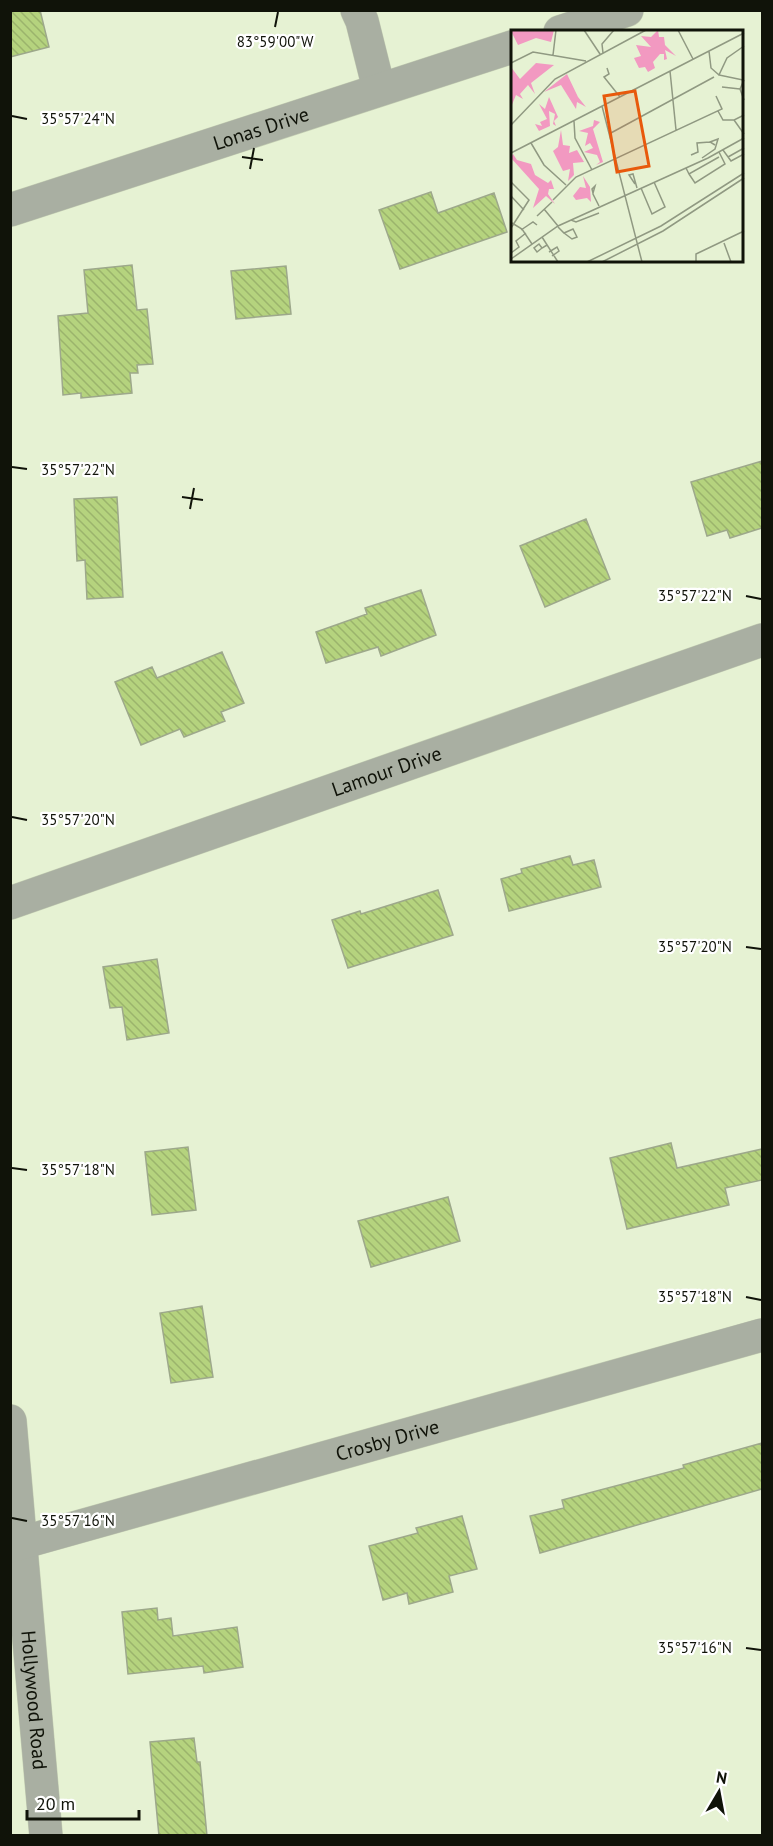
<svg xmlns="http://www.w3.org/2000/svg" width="773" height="1846" viewBox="0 0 773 1846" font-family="'PT Sans',sans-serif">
	<defs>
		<pattern id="building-back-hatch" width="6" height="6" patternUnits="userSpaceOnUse" patternTransform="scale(1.5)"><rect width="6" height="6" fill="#b5d37e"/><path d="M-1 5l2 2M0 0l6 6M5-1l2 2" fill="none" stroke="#9bb46c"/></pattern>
	</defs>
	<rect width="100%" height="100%" fill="#e6f2d3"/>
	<path fill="url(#building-back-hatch)" stroke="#9da88b" stroke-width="1.5" d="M 10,10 L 40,10 L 49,47 L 10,57 Z
		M 431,192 L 438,213 L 494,193 L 507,232 L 400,269 L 379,210 Z
		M 132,265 L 137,310 L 147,309 L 153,364 L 137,365 L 138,373 L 130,373 L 132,393 L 81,398 L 81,393 L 63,395 L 58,316 L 88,313 L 84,270 Z
		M 286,266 L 291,314 L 236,319 L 231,271 Z
		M 762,461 L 762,528 L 730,538 L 727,530 L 707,536 L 691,482 Z
		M 117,497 L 123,597 L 87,599 L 85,560 L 77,561 L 74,499 Z
		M 586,519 L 610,579 L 545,607 L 520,546 Z
		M 421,590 L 436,635 L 381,656 L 378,647 L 326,663 L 316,632 L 367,614 L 365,608 Z
		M 222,652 L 244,703 L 221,712 L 225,721 L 184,737 L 180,729 L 141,745 L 115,682 L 152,667 L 157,678 Z
		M 570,856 L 573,865 L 594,860 L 601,887 L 509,911 L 501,879 L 522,873 L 521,869 Z
		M 438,890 L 453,935 L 348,968 L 332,920 L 360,911 L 361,914 Z
		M 157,959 L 169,1033 L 127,1040 L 122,1007 L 110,1008 L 103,967 Z
		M 671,1143 L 677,1168 L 762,1149 L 762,1180 L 725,1188 L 729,1205 L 627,1229 L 610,1158 Z
		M 188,1147 L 196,1210 L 152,1215 L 145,1152 Z
		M 448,1197 L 460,1241 L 371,1267 L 358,1221 Z
		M 202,1306 L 213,1377 L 171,1383 L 160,1313 Z
		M 762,1443 L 762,1489 L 540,1553 L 530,1516 L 564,1508 L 562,1500 L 684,1468 L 683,1465 Z
		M 462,1516 L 477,1569 L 449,1576 L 453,1592 L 409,1604 L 407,1593 L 383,1600 L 369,1546 L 418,1533 L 416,1528 Z
		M 157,1608 L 158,1620 L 171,1618 L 173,1636 L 237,1627 L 243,1667 L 204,1673 L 203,1666 L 128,1674 L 122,1612 Z
		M 194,1738 L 197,1762 L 200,1762 L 207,1836 L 159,1836 L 150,1742 Z"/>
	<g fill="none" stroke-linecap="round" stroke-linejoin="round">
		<g stroke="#c4ceb3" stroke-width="34">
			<g id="minor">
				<path d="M 357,10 L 362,21 L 379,89"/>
				<path d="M 560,32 L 627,10"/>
				<path id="s1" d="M 10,210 L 512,47"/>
				<path id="s2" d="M 10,903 L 762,640"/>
				<path id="s3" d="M 10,1421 L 46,1836"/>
				<path id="s4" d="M 10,1546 L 762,1335"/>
			</g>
		</g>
		<use href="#minor" stroke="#a9afa2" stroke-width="33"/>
	</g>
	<path fill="none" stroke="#101309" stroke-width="2" d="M 275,27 L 278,12M 12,116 L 27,119M 242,157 L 263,160M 250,169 L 254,148M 12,467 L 27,469M 182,497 L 203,500M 190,509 L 194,488M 746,596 L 761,599M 12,817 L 27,820M 746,947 L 761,949M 12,1168 L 27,1170M 746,1297 L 761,1300M 12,1518 L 27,1521M 746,1648 L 761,1650"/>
	<g text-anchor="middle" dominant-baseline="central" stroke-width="4.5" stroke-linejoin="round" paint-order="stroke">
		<g font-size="20" fill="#101309" stroke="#fff">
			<text stroke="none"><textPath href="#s1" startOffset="264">Lonas Drive</textPath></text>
			<text stroke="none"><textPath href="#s2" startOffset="399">Lamour Drive</textPath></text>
			<text stroke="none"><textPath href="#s4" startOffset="392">Crosby Drive</textPath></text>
			<text stroke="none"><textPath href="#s3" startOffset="280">Hollywood Road</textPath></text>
		</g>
	</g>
	<g transform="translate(511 30)">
		<rect width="232" height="232" fill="#e6f2d3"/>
		<path d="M 43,0 L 40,12 L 25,8 L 7,15 L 0,1 ZM 147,0 L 148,7 L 153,7 L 154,15 L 165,26 L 154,20 L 156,29 L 153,30 L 153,24 L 149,24 L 142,32 L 144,38 L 137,42 L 134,37 L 128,38 L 123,28 L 130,26 L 125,15 L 140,17 L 130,6 L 140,7 ZM 25,33 L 43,35 L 20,53 L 24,64 L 17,55 L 9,64 L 12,69 L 5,65 L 0,77 L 0,37 L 9,49 ZM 56,44 L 67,67 L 75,77 L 66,72 L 65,79 L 50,55 L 33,62 ZM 38,67 L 47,87 L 43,91 L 45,96 L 42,94 L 44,84 L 38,81 L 39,96 L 28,101 L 24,94 L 31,96 L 29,92 L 36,89 L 28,74 L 34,79 ZM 83,90 L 89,92 L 82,99 L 92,132 L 85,135 L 89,132 L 86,125 L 73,122 L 82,118 L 79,113 L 74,116 L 77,103 L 68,101 L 82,96 ZM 50,100 L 52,115 L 59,116 L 58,123 L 66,120 L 73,132 L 62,133 L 63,145 L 57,151 L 59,139 L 52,141 L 42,121 L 47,117 ZM 2,124 L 6,130 L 20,134 L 24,145 L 37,153 L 40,150 L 43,159 L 38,159 L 37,164 L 44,174 L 35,166 L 22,178 L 28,159 L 0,128 ZM 72,146 L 79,157 L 80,172 L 76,168 L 65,170 L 62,166 L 69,157 L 75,158 Z" fill="#f299c1"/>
		<path fill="none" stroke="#909982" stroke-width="1.5" d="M 73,0 L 89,24M 167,0 L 182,29M 198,21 L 200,38 L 208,45M 92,23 L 91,14 L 103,0M 42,25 L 45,0M 0,33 L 22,22 L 75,31M 96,38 L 98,44 L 93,47 L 109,67M 159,41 L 165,100M 232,50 L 208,45 L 216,28 L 233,16M 233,50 L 229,59 L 233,70M 211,57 L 229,59M 91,76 L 131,232M 207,81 L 212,90 L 223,90M 233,85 L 223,90 L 233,104M 63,91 L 64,108 L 81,140M 0,95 L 44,49 L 135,0M 98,104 L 203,47M 20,113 L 33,135 L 55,155M 212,120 L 220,131 L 233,124M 0,123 L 233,3M 180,125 L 187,122 L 186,113 L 199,112M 217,127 L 233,118M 191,128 L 204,119 L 207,109 L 199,112 L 204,115M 175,138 L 178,144 L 208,127M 178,144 L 184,153 L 214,134 L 208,122M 0,152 L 18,170 L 0,198M 124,154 L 118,145 L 122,144 L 126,158M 130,158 L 141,184 L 154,177 L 143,152M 82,163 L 84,156 L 81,159 L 82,163 L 82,164 L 88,176M 0,166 L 13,180M 42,170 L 65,147 L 211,79 L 205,66M 33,179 L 47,196M 26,186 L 41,172M 60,190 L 65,192 L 88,183M 1,193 L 11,199 L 21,214M 47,197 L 53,203 L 62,199 L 66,207 L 61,209 L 53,203M 10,200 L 22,192 L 26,195M 31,207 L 47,232M 213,213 L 220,232M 31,218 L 28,214 L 23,218 L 26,222 L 31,218 L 36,215M 38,222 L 46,217 L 48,221 L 41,226M 0,223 L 8,217 L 5,211 L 15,203M 0,229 L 47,196 L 197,128 L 233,108M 76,232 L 150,196 L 233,143M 91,232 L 152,201 L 233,148M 185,232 L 185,224 L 233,201"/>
		<path fill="#e8590c" fill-opacity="0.15" stroke="#e8590c" stroke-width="3" d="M 124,61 L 138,136 L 106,142 L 93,66 Z"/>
		<rect width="232" height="232" fill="none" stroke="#101309" stroke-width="3"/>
	</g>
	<g font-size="15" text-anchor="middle" fill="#101309" stroke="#fff" stroke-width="4.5" stroke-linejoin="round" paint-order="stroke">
		<text x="275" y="47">83°59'00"W</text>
		<text x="78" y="124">35°57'24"N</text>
		<text x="78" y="475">35°57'22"N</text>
		<text x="695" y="601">35°57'22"N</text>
		<text x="78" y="825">35°57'20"N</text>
		<text x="695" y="952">35°57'20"N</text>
		<text x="78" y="1175">35°57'18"N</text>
		<text x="695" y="1302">35°57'18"N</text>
		<text x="78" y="1526">35°57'16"N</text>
		<text x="695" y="1653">35°57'16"N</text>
	</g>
	<rect width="773" height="1846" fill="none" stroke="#101309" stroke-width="24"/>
	<g transform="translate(719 1792) rotate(10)" stroke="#ffffff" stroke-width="4.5" paint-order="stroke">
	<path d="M0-4.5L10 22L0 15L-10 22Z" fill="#101309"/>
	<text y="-9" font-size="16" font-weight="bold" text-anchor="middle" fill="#101309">N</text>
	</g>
	<path d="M27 1810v9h112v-9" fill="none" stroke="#101309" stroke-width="3"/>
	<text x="36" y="1810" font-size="18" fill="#101309" stroke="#ffffff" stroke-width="4.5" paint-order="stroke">20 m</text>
</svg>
